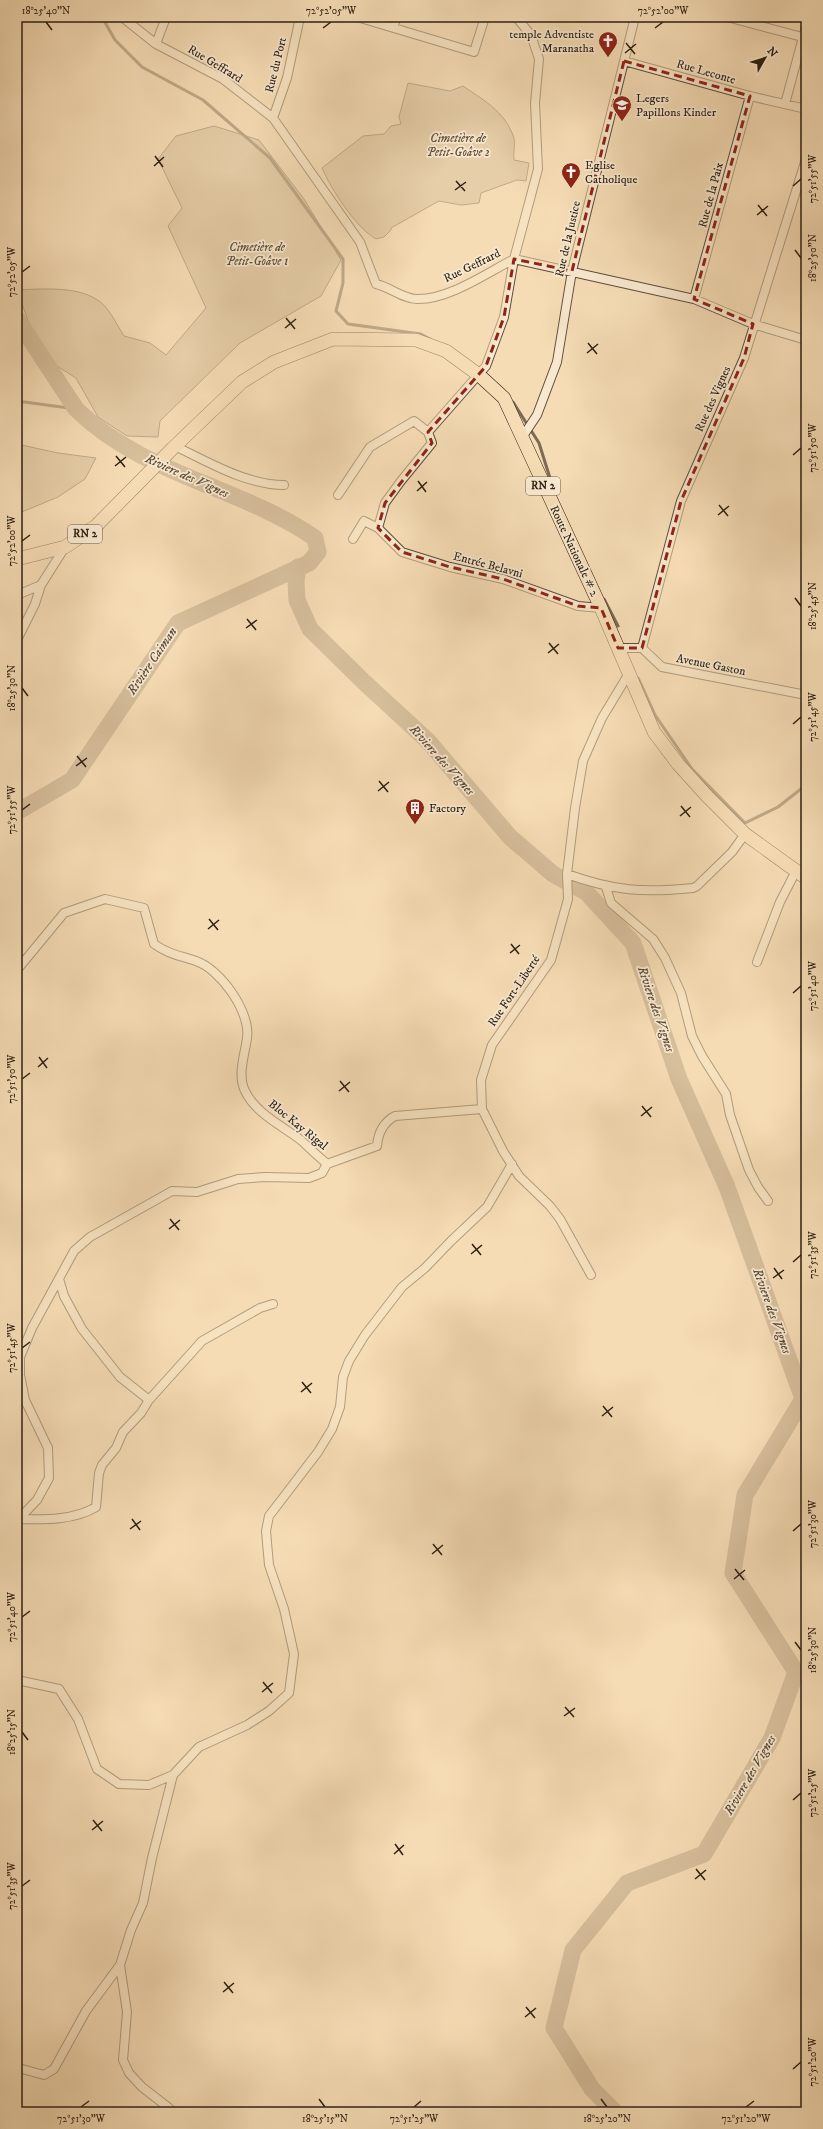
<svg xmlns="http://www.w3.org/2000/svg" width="823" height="2129" viewBox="0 0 823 2129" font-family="'IM FELL DW Pica',serif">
	<rect width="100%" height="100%" fill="#f5dcb5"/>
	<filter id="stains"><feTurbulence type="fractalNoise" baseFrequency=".005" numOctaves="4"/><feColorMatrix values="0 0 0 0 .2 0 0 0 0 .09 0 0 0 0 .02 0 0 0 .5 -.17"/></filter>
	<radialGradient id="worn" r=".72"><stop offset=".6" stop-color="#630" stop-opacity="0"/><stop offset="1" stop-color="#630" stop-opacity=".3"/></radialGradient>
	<path fill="#d3bc99" stroke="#806e56" d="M 408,83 L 450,91 L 463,86 C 482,99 504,111 513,135 C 516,142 513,152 514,160 L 529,163 L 526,181 L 517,180 L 481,193 L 479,203 L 461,205 L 439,201 L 391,228 L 391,230 L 384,237 L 376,239 C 356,228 331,189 322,168 L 363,136 L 384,134 L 391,126 L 401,124 L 399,117 Z
		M 214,126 L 259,140 L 304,199 L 341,260 L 321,296 L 240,343 L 160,421 L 158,437 L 127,436 L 98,417 L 76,378 L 41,356 L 17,290 C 41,289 75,286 96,299 C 109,306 116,324 124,336 L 150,343 L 166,355 L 206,308 L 168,226 L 182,208 L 158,159 L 176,136 Z
		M 17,444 L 58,453 L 96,458 L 85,479 L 58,497 L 17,514 Z"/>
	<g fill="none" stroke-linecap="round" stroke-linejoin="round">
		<path stroke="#7c6a53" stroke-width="3" d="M 102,17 L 115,40 L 142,67 L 203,100 L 270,158 L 343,259 L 343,283 L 336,311 L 348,324 L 421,334 L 430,339
			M 17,401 L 76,409
			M 513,402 L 539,443 L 555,494
			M 604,599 L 618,626
			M 638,678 L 655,715 L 692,769 L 745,823 L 778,807 L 806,785"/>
		<path stroke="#b19c7e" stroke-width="17" d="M 17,319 L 76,409 C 143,475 239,486 315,538 L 318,552 L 309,563 L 178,623 L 72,780 L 17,812
			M 298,567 L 296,581 L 297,600 L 310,629 L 364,682 L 428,741 L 510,837 L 553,874 L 586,892 L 633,943 L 679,1079 L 727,1187 L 803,1399 L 745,1495 L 733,1573 L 796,1672 L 772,1738 L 704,1854 L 627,1883 L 573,1950 L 554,2028 L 592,2089 L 615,2112"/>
		<g stroke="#5e4e3b" stroke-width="10">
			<path id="street" d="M 122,17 L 156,44 L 223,79 L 273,118 L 360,242 L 376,284 C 390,287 403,299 417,299 C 448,300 487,273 514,259 L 694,299 L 753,324 L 806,340
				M 357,17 L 474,52 L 485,17
				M 727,17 L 806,38
				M 393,27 L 397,17
				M 156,44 L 166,17
				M 624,61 L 750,96 L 806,109
				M 785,104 L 806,26
				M 273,118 L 287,78 L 300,17
				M 694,299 L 750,96
				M 521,439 L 537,415 L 557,362 L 572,271 L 635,17
				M 175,446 C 208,462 247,485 284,485
				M 338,495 L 370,447 L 414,421 L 428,432
				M 378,528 L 402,552 L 450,567 L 503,579 L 578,606 L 601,608
				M 353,539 L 364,521 L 378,528 L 385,503 L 401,481 L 432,443 L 428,432 L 486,366 L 504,317 L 514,259 L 538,169 L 535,103 L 539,59 L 531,35 L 516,17
				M 17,595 L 41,585 L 65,547
				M 17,640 L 35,604 L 41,585
				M 618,648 L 642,648 L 662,667 L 806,695
				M 642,648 L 681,501 L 744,358 L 806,159
				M 567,874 C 614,891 643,893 693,888 L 697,886 L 732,852 L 745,834
				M 606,887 L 611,903 L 653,939 L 665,958 L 681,993 L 692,1036 L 702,1056 L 726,1094 L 730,1115 L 749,1170 L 758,1187 L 768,1201
				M 757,962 L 780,902 L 796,871
				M 17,970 L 64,913 L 105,899 L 144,908 L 154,944 C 170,955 179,955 196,961 C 220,969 251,1012 247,1038 C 245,1054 237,1075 245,1091 C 256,1114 283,1126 302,1141 C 310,1149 318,1156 327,1164
				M 591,1275 L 560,1219 L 550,1206 L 519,1176 L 503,1151 L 482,1109 L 481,1080 L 492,1045 L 551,960 L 568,899 L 567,874 L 575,808 L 583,761 L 602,718 L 628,675
				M 59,1279 L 64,1296 L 82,1329 L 120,1377 L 149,1400
				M 20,1519 C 44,1520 75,1520 96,1507 L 99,1473 L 102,1465 L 116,1448 L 123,1432 L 141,1413 L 149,1400 L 202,1341 L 260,1308 L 273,1304
				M 17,1521 L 37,1500 L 49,1478 L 48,1448 L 25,1400 L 20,1375 L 20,1357 L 32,1328 L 74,1251 L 90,1237 L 172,1191 L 197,1192 L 238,1179 L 265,1177 L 309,1178 L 322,1173 L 327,1164 L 377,1146 C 378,1133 384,1122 395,1116 L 482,1109
				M 17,1680 L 59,1689 L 78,1719 L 97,1769 L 119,1784 L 149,1785 L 173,1775 L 199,1747 L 247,1725 L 269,1711 L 289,1693 L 294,1654 L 284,1609 L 269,1565 L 266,1531 L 269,1516 L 318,1452 L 332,1429 L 340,1407 L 343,1377 L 349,1361 L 365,1335 L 402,1287 L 425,1268 L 451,1241 L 487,1207 L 512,1164
				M 120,1965 L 127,2012 L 123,2060 L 129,2073 L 142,2087 L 169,2108 L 170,2112
				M 17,2070 L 22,2069 L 44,2075 L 54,2069 L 86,2011 L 120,1965 L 131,1930 L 143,1903 L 152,1858 L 173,1775"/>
		</g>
		<g stroke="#2c1f12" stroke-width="14">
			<path id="primary" d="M 17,559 L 65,547 L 96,526 L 173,448 L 242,382 L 274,362 L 333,339 L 416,340 L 446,351 L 479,375 L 504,398 L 601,608 L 654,732 L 678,764 L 707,796 L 745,834 L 806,878"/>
		</g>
		<use href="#street" stroke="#f8e8cf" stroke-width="8"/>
		<use href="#primary" stroke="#f5dcb5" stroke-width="13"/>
	</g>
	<path d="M0 0H823V2129H0ZM 624,61 L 750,96 L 694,299 L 753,324 L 744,358 L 681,501 L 642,648 L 618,648 L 601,608 L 578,606 L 503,579 L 450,567 L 402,552 L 378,528 L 385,503 L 432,443 L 428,432 L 486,366 L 504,317 L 514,259 L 572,271 Z" fill="#f5dcb5" fill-opacity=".55" fill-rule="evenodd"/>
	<path fill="none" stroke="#8f2418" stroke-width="3" stroke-dasharray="8 5" stroke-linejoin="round" d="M 624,61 L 750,96 L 694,299 L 753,324 L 744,358 L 681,501 L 642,648 L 618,648 L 601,608 L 578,606 L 503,579 L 450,567 L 402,552 L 378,528 L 385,503 L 432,443 L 428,432 L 486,366 L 504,317 L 514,259 L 572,271 Z"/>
	<path fill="none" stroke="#2c1f12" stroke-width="1.5" d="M 46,22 L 52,30M 323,28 L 331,22M 655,28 L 663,22M 626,43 L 635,54M 625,53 L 636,44M 155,156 L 163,167M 154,166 L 164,157M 456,181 L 465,191M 793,186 L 801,179M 455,190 L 466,182M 758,205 L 767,216M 757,215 L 768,206M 795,250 L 801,258M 22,272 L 30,266M 286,318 L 295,329M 285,328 L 296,319M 588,343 L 597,354M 587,353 L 598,344M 793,455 L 801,448M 116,456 L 125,467M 115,466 L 126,457M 418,481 L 426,492M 417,491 L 427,482M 719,505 L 728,516M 718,515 L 729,506M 22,541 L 30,535M 795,598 L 801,606M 247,619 L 256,630M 246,628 L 257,620M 549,643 L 558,654M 548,653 L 559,644M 22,688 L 28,696M 793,724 L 801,717M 77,756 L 86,767M 76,766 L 87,758M 379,781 L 388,792M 378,791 L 389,782M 681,806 L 690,817M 22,810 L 30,804M 680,816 L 691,807M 209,919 L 218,930M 208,929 L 219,920M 511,944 L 519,954M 510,953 L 520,945M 793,993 L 801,986M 39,1057 L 47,1068M 38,1067 L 48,1058M 22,1079 L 30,1073M 340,1081 L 349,1092M 339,1091 L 350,1082M 642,1106 L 651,1117M 641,1116 L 652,1107M 170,1219 L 179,1230M 169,1229 L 180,1220M 472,1244 L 481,1255M 471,1254 L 482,1245M 793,1262 L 801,1255M 774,1268 L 782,1279M 773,1278 L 784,1270M 22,1348 L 30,1342M 302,1382 L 311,1393M 301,1392 L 312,1383M 603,1406 L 612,1417M 602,1416 L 613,1407M 132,1519 L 140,1530M 130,1529 L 141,1521M 793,1531 L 801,1524M 433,1544 L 442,1555M 432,1554 L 443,1545M 735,1569 L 744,1580M 734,1579 L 745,1570M 22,1617 L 30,1611M 795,1642 L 801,1650M 263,1682 L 272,1693M 262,1692 L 273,1683M 565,1707 L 574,1717M 564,1716 L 575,1708M 22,1732 L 28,1740M 793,1800 L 801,1793M 93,1820 L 102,1831M 92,1830 L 103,1821M 395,1844 L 403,1855M 394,1854 L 404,1845M 696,1869 L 705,1880M 695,1879 L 706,1870M 22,1886 L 30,1880M 224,1982 L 233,1993M 223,1992 L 234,1983M 526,2007 L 535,2018M 525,2017 L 536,2008M 793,2069 L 801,2062M 319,2099 L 325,2107M 601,2099 L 607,2107M 81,2107 L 89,2101M 414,2107 L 421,2101M 746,2107 L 754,2101"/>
	<defs>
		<g id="church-pin" transform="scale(1)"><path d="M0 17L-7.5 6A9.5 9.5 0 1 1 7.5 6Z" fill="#8f2418" stroke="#f8e8cf"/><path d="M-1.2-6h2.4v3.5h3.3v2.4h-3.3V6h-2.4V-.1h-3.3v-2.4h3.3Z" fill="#fff"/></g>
		<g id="school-pin" transform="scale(1)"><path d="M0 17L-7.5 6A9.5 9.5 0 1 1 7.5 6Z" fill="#8f2418" stroke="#f8e8cf"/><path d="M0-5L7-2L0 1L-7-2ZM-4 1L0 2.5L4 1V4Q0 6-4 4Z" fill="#fff"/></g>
		<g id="building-pin" transform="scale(1)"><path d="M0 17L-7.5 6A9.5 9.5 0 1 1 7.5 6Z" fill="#8f2418" stroke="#f8e8cf"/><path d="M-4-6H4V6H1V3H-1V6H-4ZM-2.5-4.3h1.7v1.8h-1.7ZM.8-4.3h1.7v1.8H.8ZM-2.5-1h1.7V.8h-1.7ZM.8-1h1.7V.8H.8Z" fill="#fff"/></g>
	</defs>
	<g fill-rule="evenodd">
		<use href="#church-pin" x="608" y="41"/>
		<use href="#school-pin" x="622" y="105"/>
		<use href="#church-pin" x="571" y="172"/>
		<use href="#building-pin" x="415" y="808"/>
	</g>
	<g text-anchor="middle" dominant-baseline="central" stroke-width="3.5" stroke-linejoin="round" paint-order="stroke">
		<g fill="#f8e8cf" stroke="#695b4b" stroke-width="1">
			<rect x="526" y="477" width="34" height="18" rx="3"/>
			<rect x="68" y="525" width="34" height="18" rx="3"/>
		</g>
		<g font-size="11" font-weight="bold" fill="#2c1f12">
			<text x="543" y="486">RN 2</text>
			<text x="85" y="534">RN 2</text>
		</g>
		<g font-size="12" fill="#2c1f12" stroke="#f8e8cf" text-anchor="start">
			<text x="594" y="34" text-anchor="end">temple Adventiste<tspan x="594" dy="14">Maranatha</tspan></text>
			<text x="636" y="98">Legers<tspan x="636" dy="14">Papillons Kinder</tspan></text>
			<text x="585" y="165">Eglise<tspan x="585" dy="14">Catholique</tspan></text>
			<text x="429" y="808">Factory</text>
		</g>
		<g font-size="12" fill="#2c1f12" stroke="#f8e8cf">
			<text transform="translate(215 64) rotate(31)">Rue Geffrard</text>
			<text transform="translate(276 65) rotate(-76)">Rue du Port</text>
			<text transform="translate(706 72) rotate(16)">Rue Leconte</text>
			<text transform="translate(711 195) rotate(-75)">Rue de la Paix</text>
			<text transform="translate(568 239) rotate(-77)">Rue de la Justice</text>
			<text transform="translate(472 266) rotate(-26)">Rue Geffrard</text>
			<text transform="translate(713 399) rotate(-66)">Rue des Vignes</text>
			<text transform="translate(574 551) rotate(65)">Route Nationale # 2</text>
			<text transform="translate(488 565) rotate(15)">Entrée Belavni</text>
			<text transform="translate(711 665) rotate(11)">Avenue Gaston</text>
			<text transform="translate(514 991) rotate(-56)">Rue Fort-Liberté</text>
			<text transform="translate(298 1125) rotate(39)">Bloc Kay Rigal</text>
		</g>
		<g font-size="12" font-style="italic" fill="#5e4e3a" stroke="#f8e8cf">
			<text x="458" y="138">Cimetière de<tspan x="458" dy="14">Petit-Goâve 2</tspan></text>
			<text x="257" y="247">Cimetière de<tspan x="257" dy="14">Petit-Goâve 1</tspan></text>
		</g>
		<g font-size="13" font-style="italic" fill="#5b4b38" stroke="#f8e8cf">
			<text transform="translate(187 476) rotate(24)">Riviere des Vignes</text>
			<text transform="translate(152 661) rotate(-56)">Rivière Caiman</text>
			<text transform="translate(442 760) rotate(48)">Riviere des Vignes</text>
			<text transform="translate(656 1009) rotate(71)">Riviere des Vignes</text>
			<text transform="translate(772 1311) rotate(70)">Riviere des Vignes</text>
			<text transform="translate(750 1775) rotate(-60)">Riviere des Vignes</text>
		</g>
	</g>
	<rect width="823" height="2129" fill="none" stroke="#f5dcb5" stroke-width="44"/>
	<g transform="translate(765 58) rotate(51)" stroke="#f8e8cf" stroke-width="3" paint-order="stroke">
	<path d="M0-3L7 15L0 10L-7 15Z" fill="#2c1f12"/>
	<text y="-6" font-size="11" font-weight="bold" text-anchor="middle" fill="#2c1f12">N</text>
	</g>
	<rect x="22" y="22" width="779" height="2085" fill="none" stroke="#2c1f12" stroke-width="1.5"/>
	<g font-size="10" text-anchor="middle" fill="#2c1f12">
		<text x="46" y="14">18°25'40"N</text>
		<text x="331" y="14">72°52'05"W</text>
		<text x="663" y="14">72°52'00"W</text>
		<text transform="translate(812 179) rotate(-90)" y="4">72°51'55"W</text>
		<text transform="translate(812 258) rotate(-90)" y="4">18°25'50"N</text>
		<text transform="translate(11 272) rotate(-90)" y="4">72°52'05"W</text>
		<text transform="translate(812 448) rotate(-90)" y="4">72°51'50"W</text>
		<text transform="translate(11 541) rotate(-90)" y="4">72°52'00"W</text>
		<text transform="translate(812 606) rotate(-90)" y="4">18°25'45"N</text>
		<text transform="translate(11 688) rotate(-90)" y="4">18°25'30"N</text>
		<text transform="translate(812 717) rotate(-90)" y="4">72°51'45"W</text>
		<text transform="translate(11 810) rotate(-90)" y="4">72°51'55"W</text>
		<text transform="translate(812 986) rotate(-90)" y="4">72°51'40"W</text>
		<text transform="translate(11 1079) rotate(-90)" y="4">72°51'50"W</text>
		<text transform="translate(812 1255) rotate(-90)" y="4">72°51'35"W</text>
		<text transform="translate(11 1348) rotate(-90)" y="4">72°51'45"W</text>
		<text transform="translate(812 1524) rotate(-90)" y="4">72°51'30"W</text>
		<text transform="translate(11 1617) rotate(-90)" y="4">72°51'40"W</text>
		<text transform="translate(812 1650) rotate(-90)" y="4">18°25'30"N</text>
		<text transform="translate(11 1732) rotate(-90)" y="4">18°25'15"N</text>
		<text transform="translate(812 1793) rotate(-90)" y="4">72°51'25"W</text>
		<text transform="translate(11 1886) rotate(-90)" y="4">72°51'35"W</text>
		<text transform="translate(812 2062) rotate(-90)" y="4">72°51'20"W</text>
		<text x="81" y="2122">72°51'30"W</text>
		<text x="325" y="2122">18°25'15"N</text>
		<text x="414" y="2122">72°51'25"W</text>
		<text x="607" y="2122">18°25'20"N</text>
		<text x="746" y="2122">72°51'20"W</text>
	</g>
	<rect width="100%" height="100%" filter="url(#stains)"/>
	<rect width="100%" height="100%" fill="url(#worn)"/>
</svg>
